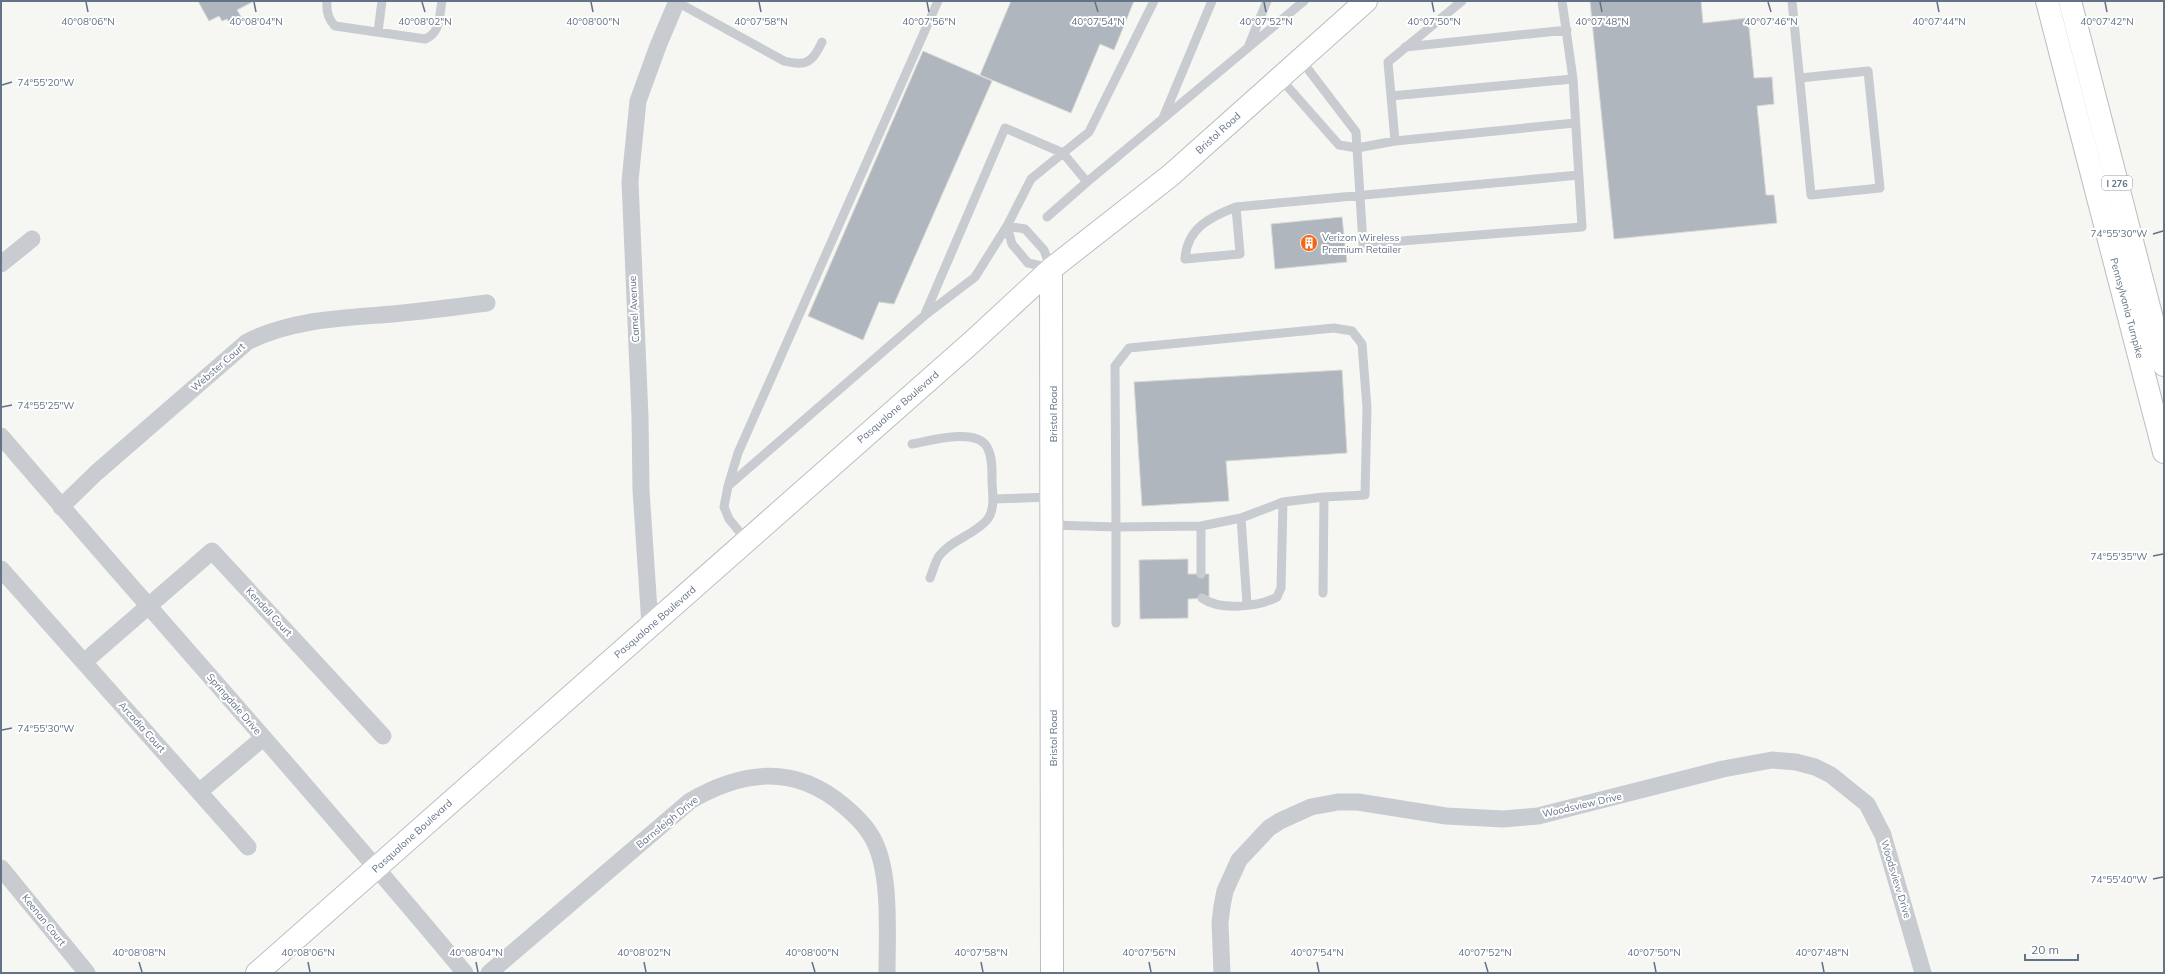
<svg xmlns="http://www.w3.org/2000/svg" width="2165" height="974" viewBox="0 0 2165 974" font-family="Mulish,sans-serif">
	<rect width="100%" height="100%" fill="#f6f7f3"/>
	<path fill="#b0b6bd" stroke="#d8d8d5" d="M 198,1 L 254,1 L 237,10 L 242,18 L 230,24 L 227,19 L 222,21 L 219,16 L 209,21 Z
		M 1011,1 L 1134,1 L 1114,50 L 1100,44 L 1071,113 L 980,75 Z
		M 1590,1 L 1701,1 L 1703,23 L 1748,18 L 1754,78 L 1772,77 L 1774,104 L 1757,106 L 1766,195 L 1774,195 L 1777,223 L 1614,239 Z
		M 923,51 L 992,81 L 894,304 L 879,302 L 863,340 L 808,316 Z
		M 1342,217 L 1347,262 L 1275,269 L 1271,224 Z
		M 1342,370 L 1347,453 L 1226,461 L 1229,501 L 1142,506 L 1134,382 Z
		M 1188,559 L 1188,574 L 1209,574 L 1209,598 L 1188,599 L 1188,618 L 1140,619 L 1139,560 Z"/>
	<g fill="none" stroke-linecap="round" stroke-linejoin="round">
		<g stroke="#babec4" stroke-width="24">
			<path id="secondary" d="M 1051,269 L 1052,973
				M 257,973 L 972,342 L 1051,269 L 1171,175 L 1366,1"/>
		</g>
		<g stroke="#babdc0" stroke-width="24">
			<path id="highway" d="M 2047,1 L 2164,452
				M 2070,1 L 2164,365"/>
		</g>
		<path stroke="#c8cbcf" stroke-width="9" d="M 327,1 C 326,11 328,19 335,26 L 425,39 C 441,33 439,16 442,1
			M 1792,1 L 1811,195 L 1880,188 L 1868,71 L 1800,78
			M 677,2 L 784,61 C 806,67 813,62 822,42
			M 378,32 L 382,1
			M 1249,45 L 1267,1
			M 1405,47 L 1567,30
			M 1301,60 L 1356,132 L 1363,244 L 1582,227 L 1573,79 L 1562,1
			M 1280,78 L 1339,145 L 1357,148 L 1395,141 L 1388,62 L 1462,1
			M 1391,96 L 1573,79
			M 1163,118 L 1212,1
			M 1395,141 L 1575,123
			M 1087,182 L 1304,1
			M 1236,207 L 1240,254 L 1185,259 C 1187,228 1210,217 1236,207 L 1579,175
			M 1007,226 L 1012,244 L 1028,263 L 1051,268
			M 1007,226 L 1025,229 L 1044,250 L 1051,269
			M 925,314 L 1005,128 L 1063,153 L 1087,182 L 1047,217
			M 912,444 C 929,441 976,427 987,447 C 993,457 992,472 992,483 C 993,495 995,512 986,521 C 972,536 951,540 939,556 C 935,562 933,571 930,578
			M 728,486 L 738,453 L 938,1
			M 993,499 L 1052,497
			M 1241,518 L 1201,526 L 1116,527 L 1115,366 L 1129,348 L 1334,328 L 1352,331 L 1362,344 L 1367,408 L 1365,495 L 1324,497 L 1323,593
			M 1052,525 L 1116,527 L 1116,623
			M 1201,526 L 1201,574
			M 747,541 L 729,519 L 724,507 L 728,486 L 924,316 L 975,277 L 1007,226 L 1031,179 L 1089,132 L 1154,1
			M 1202,598 C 1220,611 1259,607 1277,597 L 1281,588 L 1283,502
			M 1247,604 L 1241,518 L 1283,502 L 1324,497"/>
		<path stroke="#c8cbcf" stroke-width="17" d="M 1,264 L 32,239
			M 1,436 C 155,616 314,791 465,973
			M 61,507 L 96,473 L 247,342 C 292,319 343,318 393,314 C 424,311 456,307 487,303
			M 1,569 L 248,847
			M 650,625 L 641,490 L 640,417 L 630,181 L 638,101 L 658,46 L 677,1
			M 84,662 L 212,551 L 383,736
			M 199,792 L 263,738
			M 1,868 L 87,973
			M 489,973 L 690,801 C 743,770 795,764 844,806 C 856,816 869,829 875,843 C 891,876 887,936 887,973
			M 1222,973 L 1220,923 L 1222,906 L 1225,891 L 1239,860 L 1269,828 L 1280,821 L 1311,807 L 1338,802 L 1358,802 L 1446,816 L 1503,819 L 1538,816 L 1723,769 L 1772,760 L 1796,762 L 1815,767 L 1831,775 L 1867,804 L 1883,835 L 1923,973"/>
		<use href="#secondary" stroke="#fff" stroke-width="22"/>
		<use href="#highway" stroke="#fff" stroke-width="22"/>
	</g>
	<path fill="none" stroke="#627287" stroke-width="1.5" d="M 86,2 L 88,12M 254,2 L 256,12M 422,2 L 425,12M 591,2 L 593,12M 759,2 L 761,12M 927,2 L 929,12M 1095,2 L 1098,12M 1264,2 L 1266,12M 1432,2 L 1434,12M 1600,2 L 1602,12M 1768,2 L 1771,12M 1937,2 L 1939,12M 2105,2 L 2107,12M 2,85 L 12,82M 2153,234 L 2163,231M 2,407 L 12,405M 2153,556 L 2163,554M 2,730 L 12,728M 2153,879 L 2163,877M 139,962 L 142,972M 308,962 L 310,972M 476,962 L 478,972M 644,962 L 646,972M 812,962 L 815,972M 981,962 L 983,972M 1149,962 L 1151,972M 1317,962 L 1319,972M 1485,962 L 1488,972M 1654,962 L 1656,972M 1822,962 L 1824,972"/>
	<defs>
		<g id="building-disc" transform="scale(0.9)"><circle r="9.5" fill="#f56614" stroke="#fff"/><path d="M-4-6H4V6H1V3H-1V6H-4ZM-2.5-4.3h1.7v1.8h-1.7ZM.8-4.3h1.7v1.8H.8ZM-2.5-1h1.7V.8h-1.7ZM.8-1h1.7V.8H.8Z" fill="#fff"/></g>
	</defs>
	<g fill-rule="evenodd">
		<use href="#building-disc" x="1309" y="243"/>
	</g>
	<g text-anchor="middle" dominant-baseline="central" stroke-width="4" stroke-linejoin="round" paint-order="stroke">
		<rect fill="#fff" stroke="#919cab" stroke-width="1" x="2102" y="176" width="30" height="14" rx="3"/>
		<g font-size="9" font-weight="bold" fill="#627287">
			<text x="2117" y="183">I 276</text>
		</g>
		<g font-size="10" fill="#627287" stroke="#fff">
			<text transform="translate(1218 133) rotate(-42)">Bristol Road</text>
			<text transform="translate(2127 308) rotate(75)">Pennsylvania Turnpike</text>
			<text transform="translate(634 309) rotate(-93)">Camel Avenue</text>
			<text transform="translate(218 367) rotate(-41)">Webster Court</text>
			<text transform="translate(898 407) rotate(-41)">Pasqualone Boulevard</text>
			<text transform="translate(1053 414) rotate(-90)">Bristol Road</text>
			<text transform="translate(269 612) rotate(47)">Kendall Court</text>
			<text transform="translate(655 622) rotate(-41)">Pasqualone Boulevard</text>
			<text transform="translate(234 704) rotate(49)">Springdale Drive</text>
			<text transform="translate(142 727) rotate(48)">Arcadia Court</text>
			<text transform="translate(1053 738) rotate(-90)">Bristol Road</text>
			<text transform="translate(1582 805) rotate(-13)">Woodsview Drive</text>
			<text transform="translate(667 822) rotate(-39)">Barnsleigh Drive</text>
			<text transform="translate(412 836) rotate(-42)">Pasqualone Boulevard</text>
			<text transform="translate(1896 879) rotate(73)">Woodsview Drive</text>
			<text transform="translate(44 920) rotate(51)">Keenan Court</text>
		</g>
		<g font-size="10" fill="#627287" stroke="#fff" text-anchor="start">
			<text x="1322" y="237">Verizon Wireless<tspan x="1322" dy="12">Premium Retailer</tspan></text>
		</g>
	</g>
	<g font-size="10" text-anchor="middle" fill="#627287" stroke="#fff" stroke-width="4" stroke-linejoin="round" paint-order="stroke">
		<text x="88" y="25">40°08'06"N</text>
		<text x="256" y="25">40°08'04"N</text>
		<text x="425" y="25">40°08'02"N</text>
		<text x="593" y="25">40°08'00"N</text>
		<text x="761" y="25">40°07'58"N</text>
		<text x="929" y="25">40°07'56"N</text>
		<text x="1098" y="25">40°07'54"N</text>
		<text x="1266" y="25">40°07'52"N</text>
		<text x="1434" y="25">40°07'50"N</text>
		<text x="1602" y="25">40°07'48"N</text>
		<text x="1771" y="25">40°07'46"N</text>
		<text x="1939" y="25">40°07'44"N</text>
		<text x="2107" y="25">40°07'42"N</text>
		<text x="46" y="86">74°55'20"W</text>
		<text x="2119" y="237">74°55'30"W</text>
		<text x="46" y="409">74°55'25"W</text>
		<text x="2119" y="560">74°55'35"W</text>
		<text x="46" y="732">74°55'30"W</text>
		<text x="2119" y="883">74°55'40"W</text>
		<text x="139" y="956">40°08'08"N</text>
		<text x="308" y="956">40°08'06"N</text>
		<text x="476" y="956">40°08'04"N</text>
		<text x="644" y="956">40°08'02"N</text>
		<text x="812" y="956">40°08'00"N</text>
		<text x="981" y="956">40°07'58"N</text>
		<text x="1149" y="956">40°07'56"N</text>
		<text x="1317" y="956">40°07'54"N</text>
		<text x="1485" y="956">40°07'52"N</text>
		<text x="1654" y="956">40°07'50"N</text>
		<text x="1822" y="956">40°07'48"N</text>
	</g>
	<rect width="2165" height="974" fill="none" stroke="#627287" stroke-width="4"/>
	<path d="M2025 954v6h53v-6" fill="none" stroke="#627287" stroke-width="2"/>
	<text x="2031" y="954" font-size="12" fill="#627287" stroke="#ffffff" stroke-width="3" paint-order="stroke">20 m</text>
</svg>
